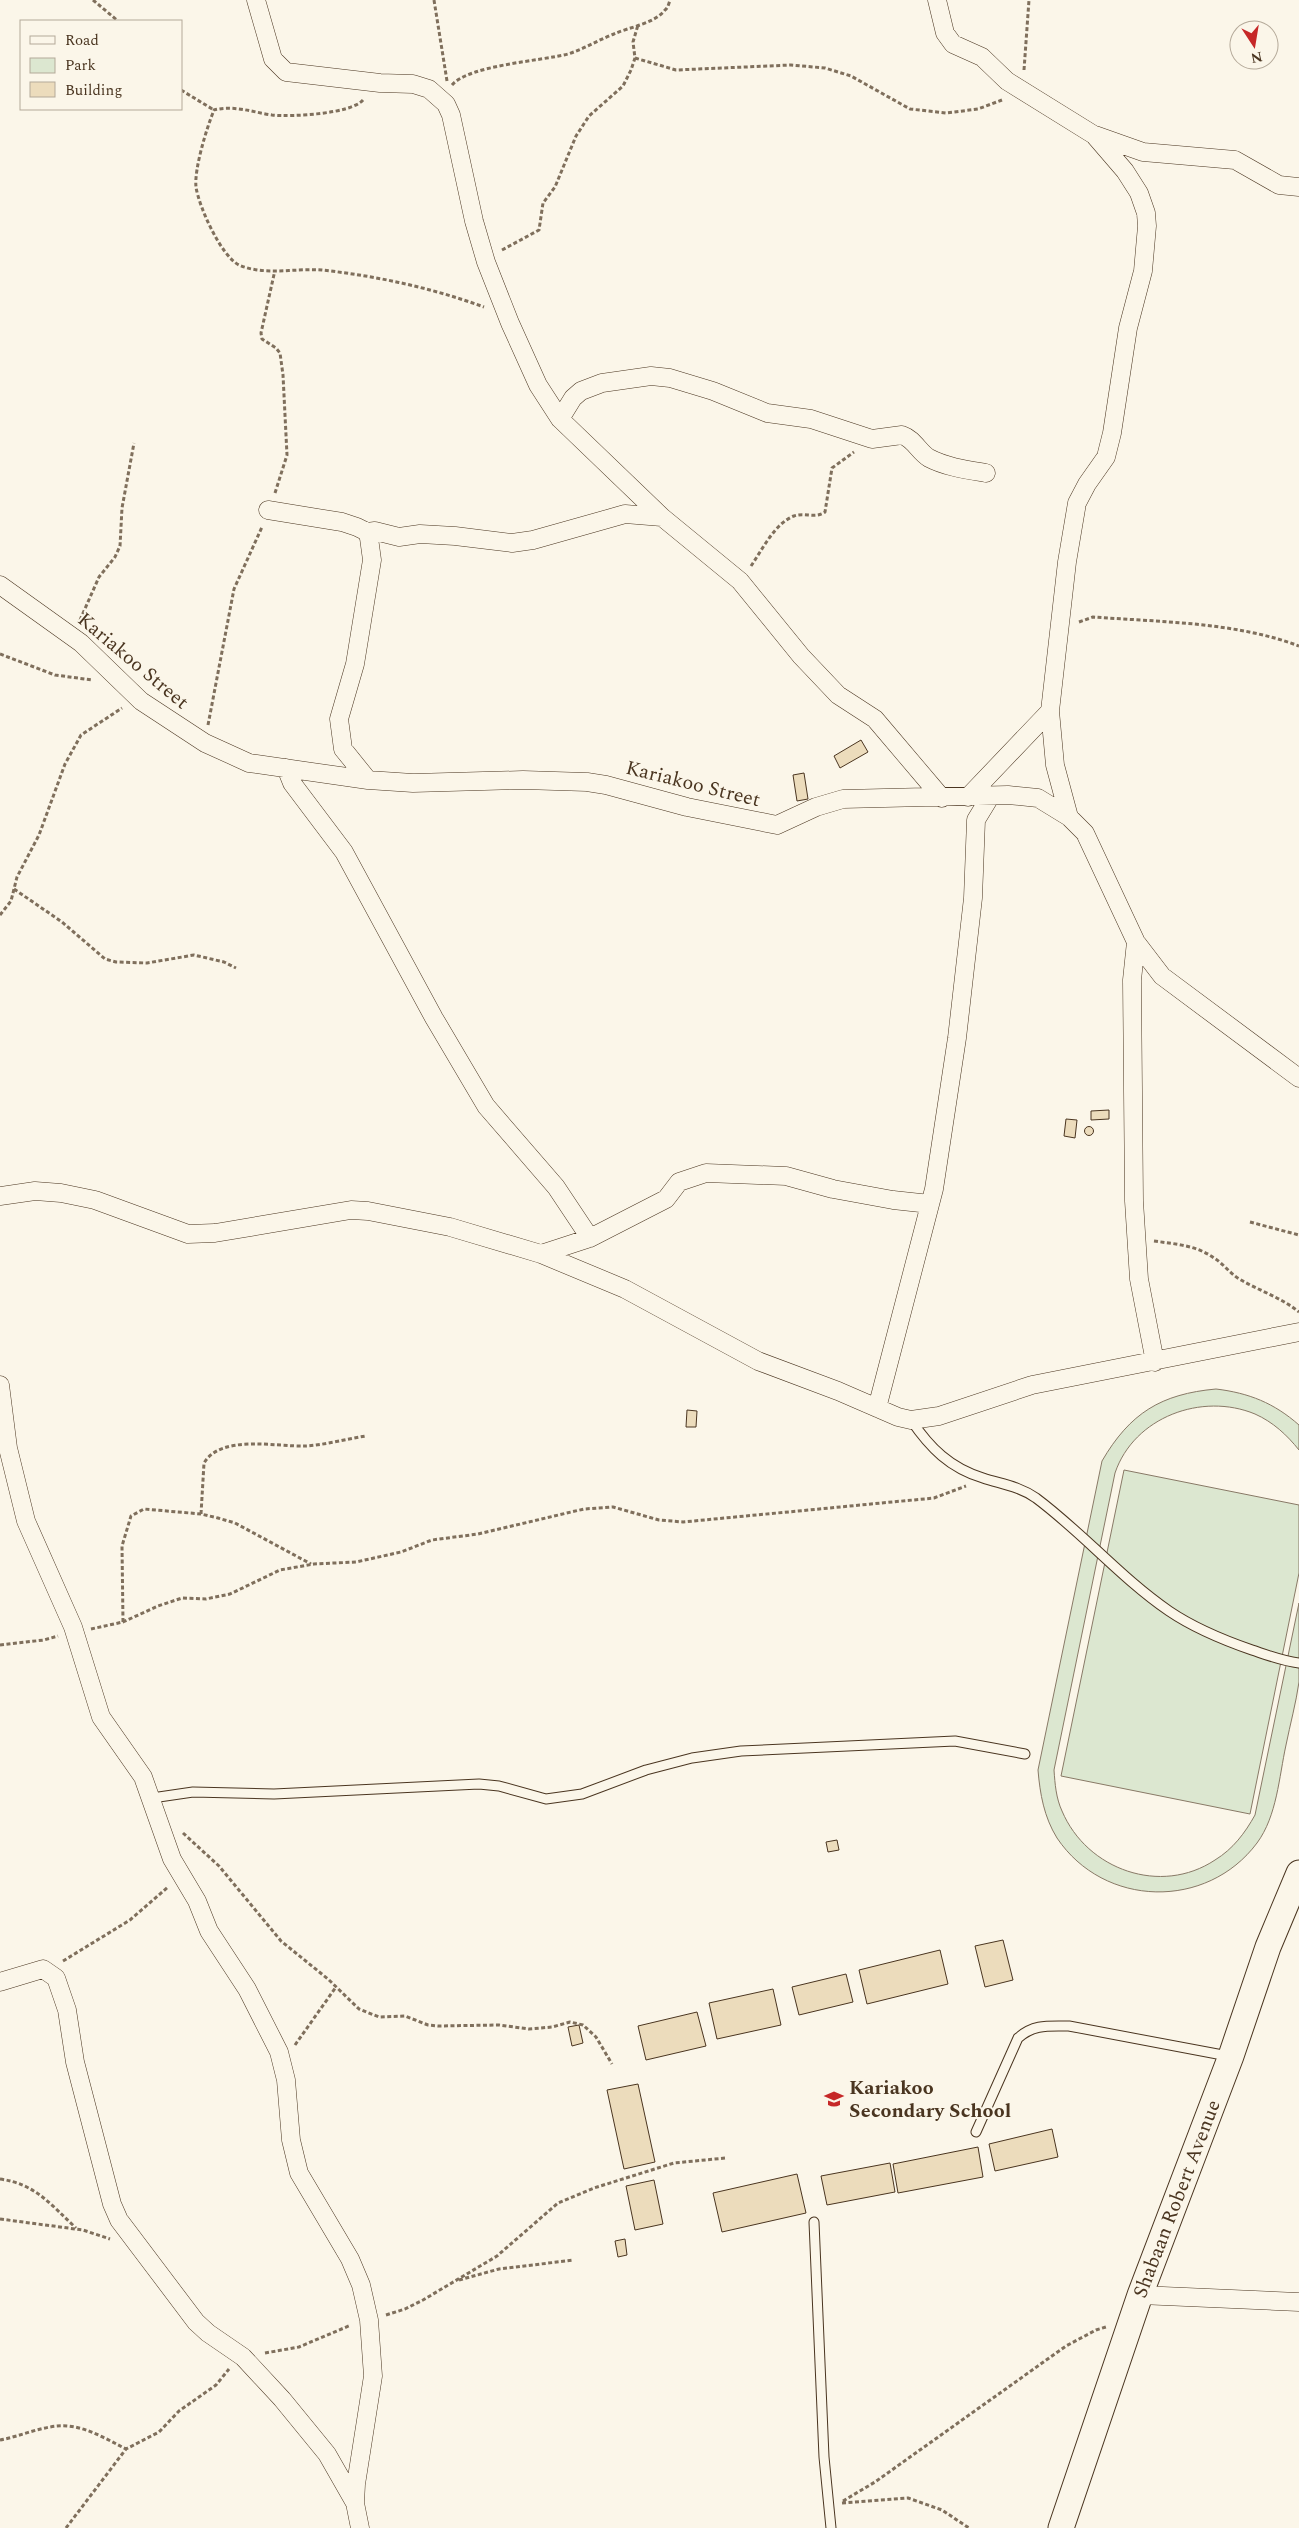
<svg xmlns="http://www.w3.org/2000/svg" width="1299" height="2528" viewBox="0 0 1299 2528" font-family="Spectral,serif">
	<rect width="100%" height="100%" fill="#fbf6e9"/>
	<path fill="#dce7d0" stroke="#887966" d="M 1216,1389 C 1249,1393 1274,1403 1299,1425 L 1299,1450 C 1287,1435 1273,1422 1255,1414 C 1202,1392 1134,1417 1115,1473 L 1054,1770 C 1055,1784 1056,1798 1062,1811 C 1087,1870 1161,1896 1215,1860 C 1233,1849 1245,1833 1255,1815 L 1299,1603 C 1299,1629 1299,1657 1299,1682 C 1296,1703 1290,1725 1286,1745 C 1279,1777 1277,1816 1257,1843 C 1207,1910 1104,1908 1057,1838 C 1044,1817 1040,1794 1038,1770 L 1102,1461 C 1130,1413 1161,1394 1216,1389 Z
		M 1124,1470 L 1299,1505 L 1299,1573 L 1250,1814 L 1061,1776 Z"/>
	<path fill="#ecdcbc" stroke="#4a3520" d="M 861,740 L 868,752 L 840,768 L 834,756 Z
		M 804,773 L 808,799 L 797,801 L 793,775 Z
		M 1109,1110 L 1109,1119 L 1091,1120 L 1091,1111 Z
		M 1066,1119 L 1077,1120 L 1075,1138 L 1064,1136 Z
		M1084.5 1131a4.5 4.5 0 1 1 9 0a4.5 4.5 0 1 1-9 0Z
		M 687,1410 L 697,1411 L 696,1427 L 686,1427 Z
		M 837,1840 L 839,1850 L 828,1852 L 826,1842 Z
		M 1003,1940 L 1013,1980 L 985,1987 L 975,1946 Z
		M 940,1950 L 948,1984 L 867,2004 L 859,1970 Z
		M 846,1974 L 853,2002 L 799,2015 L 792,1987 Z
		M 773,1989 L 781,2025 L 717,2039 L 709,2003 Z
		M 697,2012 L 706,2046 L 646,2060 L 638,2026 Z
		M 579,2025 L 583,2043 L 572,2046 L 568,2027 Z
		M 638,2084 L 655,2162 L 624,2169 L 607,2090 Z
		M 1052,2129 L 1058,2157 L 995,2171 L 989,2144 Z
		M 978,2147 L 983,2177 L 898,2193 L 893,2164 Z
		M 890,2163 L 895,2192 L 827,2205 L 821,2176 Z
		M 797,2174 L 806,2213 L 722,2232 L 713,2193 Z
		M 654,2180 L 663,2224 L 635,2230 L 626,2186 Z
		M 625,2239 L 627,2255 L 618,2257 L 615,2241 Z"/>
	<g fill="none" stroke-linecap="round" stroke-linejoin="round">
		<g stroke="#4a3520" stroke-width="11">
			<path id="lane" d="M 911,1420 C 930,1448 950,1468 983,1478 C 1001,1484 1019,1486 1036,1498 C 1083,1533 1121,1578 1169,1611 C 1194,1628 1223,1640 1252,1650 C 1267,1655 1282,1661 1299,1663
				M 152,1798 L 193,1792 L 274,1794 L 479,1784 L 499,1786 L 546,1799 L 582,1794 L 646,1770 L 692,1758 L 741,1751 L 955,1741 L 1025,1754
				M 976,2132 L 1018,2038 C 1034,2024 1048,2026 1069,2026 L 1228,2056
				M 814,2222 L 824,2457 L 831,2528"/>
		</g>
		<g stroke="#4a3520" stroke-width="19">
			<path id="street" d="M 256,0 L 273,59 L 286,72 L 380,83 L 413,84 L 429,89 L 446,104 L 451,115 L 474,221 L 486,262 L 510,323 L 538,385 L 560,419 L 662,517 L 740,581 L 801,656 L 838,695 L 875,719 L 942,798
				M 937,0 L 945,33 L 953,44 L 982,57 L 1007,81 L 1094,135 L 1125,171 L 1139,193 L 1146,213 L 1147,226 L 1143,271 L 1128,328 L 1112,433 L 1106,457 L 1087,484 L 1077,503 L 1067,562 L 1050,711 L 1055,765 L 1069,817
				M 1095,135 L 1143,152 L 1235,160 L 1279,185 L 1299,187
				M 560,419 L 573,398 L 581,391 L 602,383 L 651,376 L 670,378 L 713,391 L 767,413 L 811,419 L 872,439 L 902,435 C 914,439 919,452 929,458 C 946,467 968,470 986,473
				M 268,510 L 342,522 L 357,527 L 367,532 L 369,538 L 372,560 L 355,664 L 339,719 L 343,749 L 368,780
				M 367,532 L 375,531 L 399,537 L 420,534 L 455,536 L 512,543 L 533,540 L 625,514 L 662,517
				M 0,585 L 81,643 L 141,701 L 205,743 L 249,763 L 368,780 L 413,783 L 523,780 L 587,782 L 606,785 L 687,807 L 777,825 L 816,807 L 843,799 L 1008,795 L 1038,798 L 1069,817 L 1085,833 L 1136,942 L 1162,976 L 1299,1078
				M 286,768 L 292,783 L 344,852 L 434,1018 L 486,1106 L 556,1187 L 590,1238
				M 968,797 L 1050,711
				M 1136,942 L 1132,980 L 1134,1201 L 1139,1279 L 1155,1362
				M 0,1196 L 35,1191 L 61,1193 L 95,1200 L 188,1234 L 215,1233 L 351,1210 L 368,1211 L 450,1227 L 541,1254 L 625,1289 L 758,1361 L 838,1391 L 898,1417 L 911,1420 L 939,1416 L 1032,1385 L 1299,1332
				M 541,1254 L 590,1238 L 666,1199 L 679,1182 L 706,1173 L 786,1176 L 833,1189 L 893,1200 L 930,1204
				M 0,1385 L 8,1448 L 26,1521 L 73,1627 L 101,1717 L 143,1777 L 172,1859 L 197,1901 L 209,1931 L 247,1989 L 279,2052 L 286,2080 L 291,2140 L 299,2173 L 350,2259 L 361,2285 L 369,2320 L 373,2376 L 356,2484 L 355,2503 L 360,2528
				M 877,1408 L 934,1189 L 957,1038 L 973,898 L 976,820 L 990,797
				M 0,1982 L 43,1969 L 56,1978 L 67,2010 L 75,2062 L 112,2204 L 119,2220 L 196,2322 L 208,2333 L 243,2357 L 282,2399 L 327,2454 L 355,2503
				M 1140,2295 L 1299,2302"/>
		</g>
		<g stroke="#4a3520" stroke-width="27">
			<path id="secondary" d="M 1061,2528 L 1140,2295 L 1231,2056 L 1268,1947 L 1299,1873"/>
		</g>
		<path stroke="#7f6f5c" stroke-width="3" stroke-dasharray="4 2.5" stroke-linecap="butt" d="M 93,0 L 118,21
			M 434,0 L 447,81
			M 635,58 L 676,70 L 791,65 L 825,68 L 851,76 L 910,109 L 946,113 L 978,109 L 1002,100
			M 1024,70 L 1029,0
			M 452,85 C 469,65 541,61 568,54 C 584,49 598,40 614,34 C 629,27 654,24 665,10 C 668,8 669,3 670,0
			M 181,90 L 214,110
			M 363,100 C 351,114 291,117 272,115 C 252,112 234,105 214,110 C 207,127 194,169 196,187 C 199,207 221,256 239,265 C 264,276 295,268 322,270 C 377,276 432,288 484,307
			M 502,250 L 539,230 L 543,203 L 555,187 L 576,136 L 589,116 L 623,86 L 631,70 L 635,58 L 633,42 L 638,25
			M 275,493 L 287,455 L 283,375 L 280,353 L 276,348 L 262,339 L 261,333 L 275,270
			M 751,566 C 762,550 775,523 794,516 C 805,512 815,519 825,512 L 832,468 L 854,452
			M 80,620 L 99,577 L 115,557 L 120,546 L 122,508 L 134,443
			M 1079,622 L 1093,617 C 1160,622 1236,622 1299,646
			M 0,654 L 55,675 L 92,680
			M 208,725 L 234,589 L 262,527
			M 14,889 L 62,922 L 105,959 L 116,962 L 147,963 L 194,955 L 224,962 L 236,968
			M 0,915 L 11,901 L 17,877 L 39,835 L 65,764 L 81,735 L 122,708
			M 1250,1222 L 1299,1235
			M 1154,1241 C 1175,1244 1196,1245 1214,1258 C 1224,1264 1230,1274 1241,1280 C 1260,1291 1282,1298 1299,1312
			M 201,1514 L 204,1463 C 221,1434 277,1447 305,1446 C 325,1445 346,1439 366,1436
			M 123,1622 L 122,1546 L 131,1516 L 144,1509 L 201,1514 L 218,1518 L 235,1523 L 311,1564
			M 91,1629 L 123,1622 L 158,1606 L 182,1598 L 206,1599 L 230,1594 L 280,1570 L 314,1564 L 356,1562 L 401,1552 L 432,1540 L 478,1534 L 584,1509 L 613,1507 L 659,1520 L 683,1522 L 934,1498 L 966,1486
			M 0,1645 L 44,1640 L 58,1636
			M 183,1833 L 219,1866 L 281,1941 L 328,1979 L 359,2009 L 379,2017 L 405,2016 L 428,2025 L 438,2026 L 499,2025 L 529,2029 L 552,2027 L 570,2022 L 583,2025 L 596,2037 L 612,2064
			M 63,1961 L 130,1920 L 168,1887
			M 295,2045 L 336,1987
			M 0,2179 C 36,2184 51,2205 76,2228
			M 0,2219 L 83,2230 L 110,2239
			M 459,2280 L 499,2269 L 574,2260
			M 386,2315 L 405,2309 L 423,2300 L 497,2256 L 558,2203 L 594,2188 L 674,2163 L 725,2158
			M 265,2353 L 299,2347 L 351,2325
			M 0,2440 C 22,2436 46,2424 68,2426 C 89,2428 108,2440 126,2449
			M 843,2501 L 875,2482 L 1066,2346 L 1096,2330 L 1106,2327
			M 842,2503 L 908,2498 L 942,2510 L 969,2528
			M 66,2528 L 126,2449 L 159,2432 L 179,2411 L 216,2385 L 229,2369"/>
		<use href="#lane" stroke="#fbf6e9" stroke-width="9"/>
		<use href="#street" stroke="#fbf6e9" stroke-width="18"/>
		<use href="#secondary" stroke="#fbf6e9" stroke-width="25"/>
	</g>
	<defs>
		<g id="school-bare" transform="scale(1.5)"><path d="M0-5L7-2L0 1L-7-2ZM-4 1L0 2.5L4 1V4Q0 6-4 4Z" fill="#c62828" stroke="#fbf6e9" stroke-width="2.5" paint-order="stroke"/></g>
	</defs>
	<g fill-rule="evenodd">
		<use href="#school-bare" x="834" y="2099"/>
	</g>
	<g text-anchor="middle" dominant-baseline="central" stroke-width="4" stroke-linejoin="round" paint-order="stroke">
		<g font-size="20" fill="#4a3520" stroke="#fbf6e9">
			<text transform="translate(133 661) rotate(40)">Kariakoo Street</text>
			<text transform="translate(693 784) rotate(14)">Kariakoo Street</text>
			<text transform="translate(1177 2199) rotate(-69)">Shabaan Robert Avenue</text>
		</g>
		<g font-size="20" font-weight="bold" fill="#4a3520" stroke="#fbf6e9" text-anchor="start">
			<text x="849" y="2088">Kariakoo<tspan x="849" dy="23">Secondary School</tspan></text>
		</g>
	</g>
	<rect x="20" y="20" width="162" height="90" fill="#fbf6e9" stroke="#b4a999"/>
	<rect x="30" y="36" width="25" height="8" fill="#fbf6e9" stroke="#b4a999"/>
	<text x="65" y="45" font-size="15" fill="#4a3520">Road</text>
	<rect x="30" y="58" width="25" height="15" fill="#dce7d0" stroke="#b4a999"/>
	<text x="65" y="70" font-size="15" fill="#4a3520">Park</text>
	<rect x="30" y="82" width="25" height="15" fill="#ecdcbc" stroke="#b4a999"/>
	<text x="65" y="95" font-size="15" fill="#4a3520">Building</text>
	<g transform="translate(1254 45) rotate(168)"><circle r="24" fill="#fbf6e9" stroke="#b4a999"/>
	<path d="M0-4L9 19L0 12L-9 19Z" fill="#c62828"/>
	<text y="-8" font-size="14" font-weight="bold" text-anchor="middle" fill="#4a3520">N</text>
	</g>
</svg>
